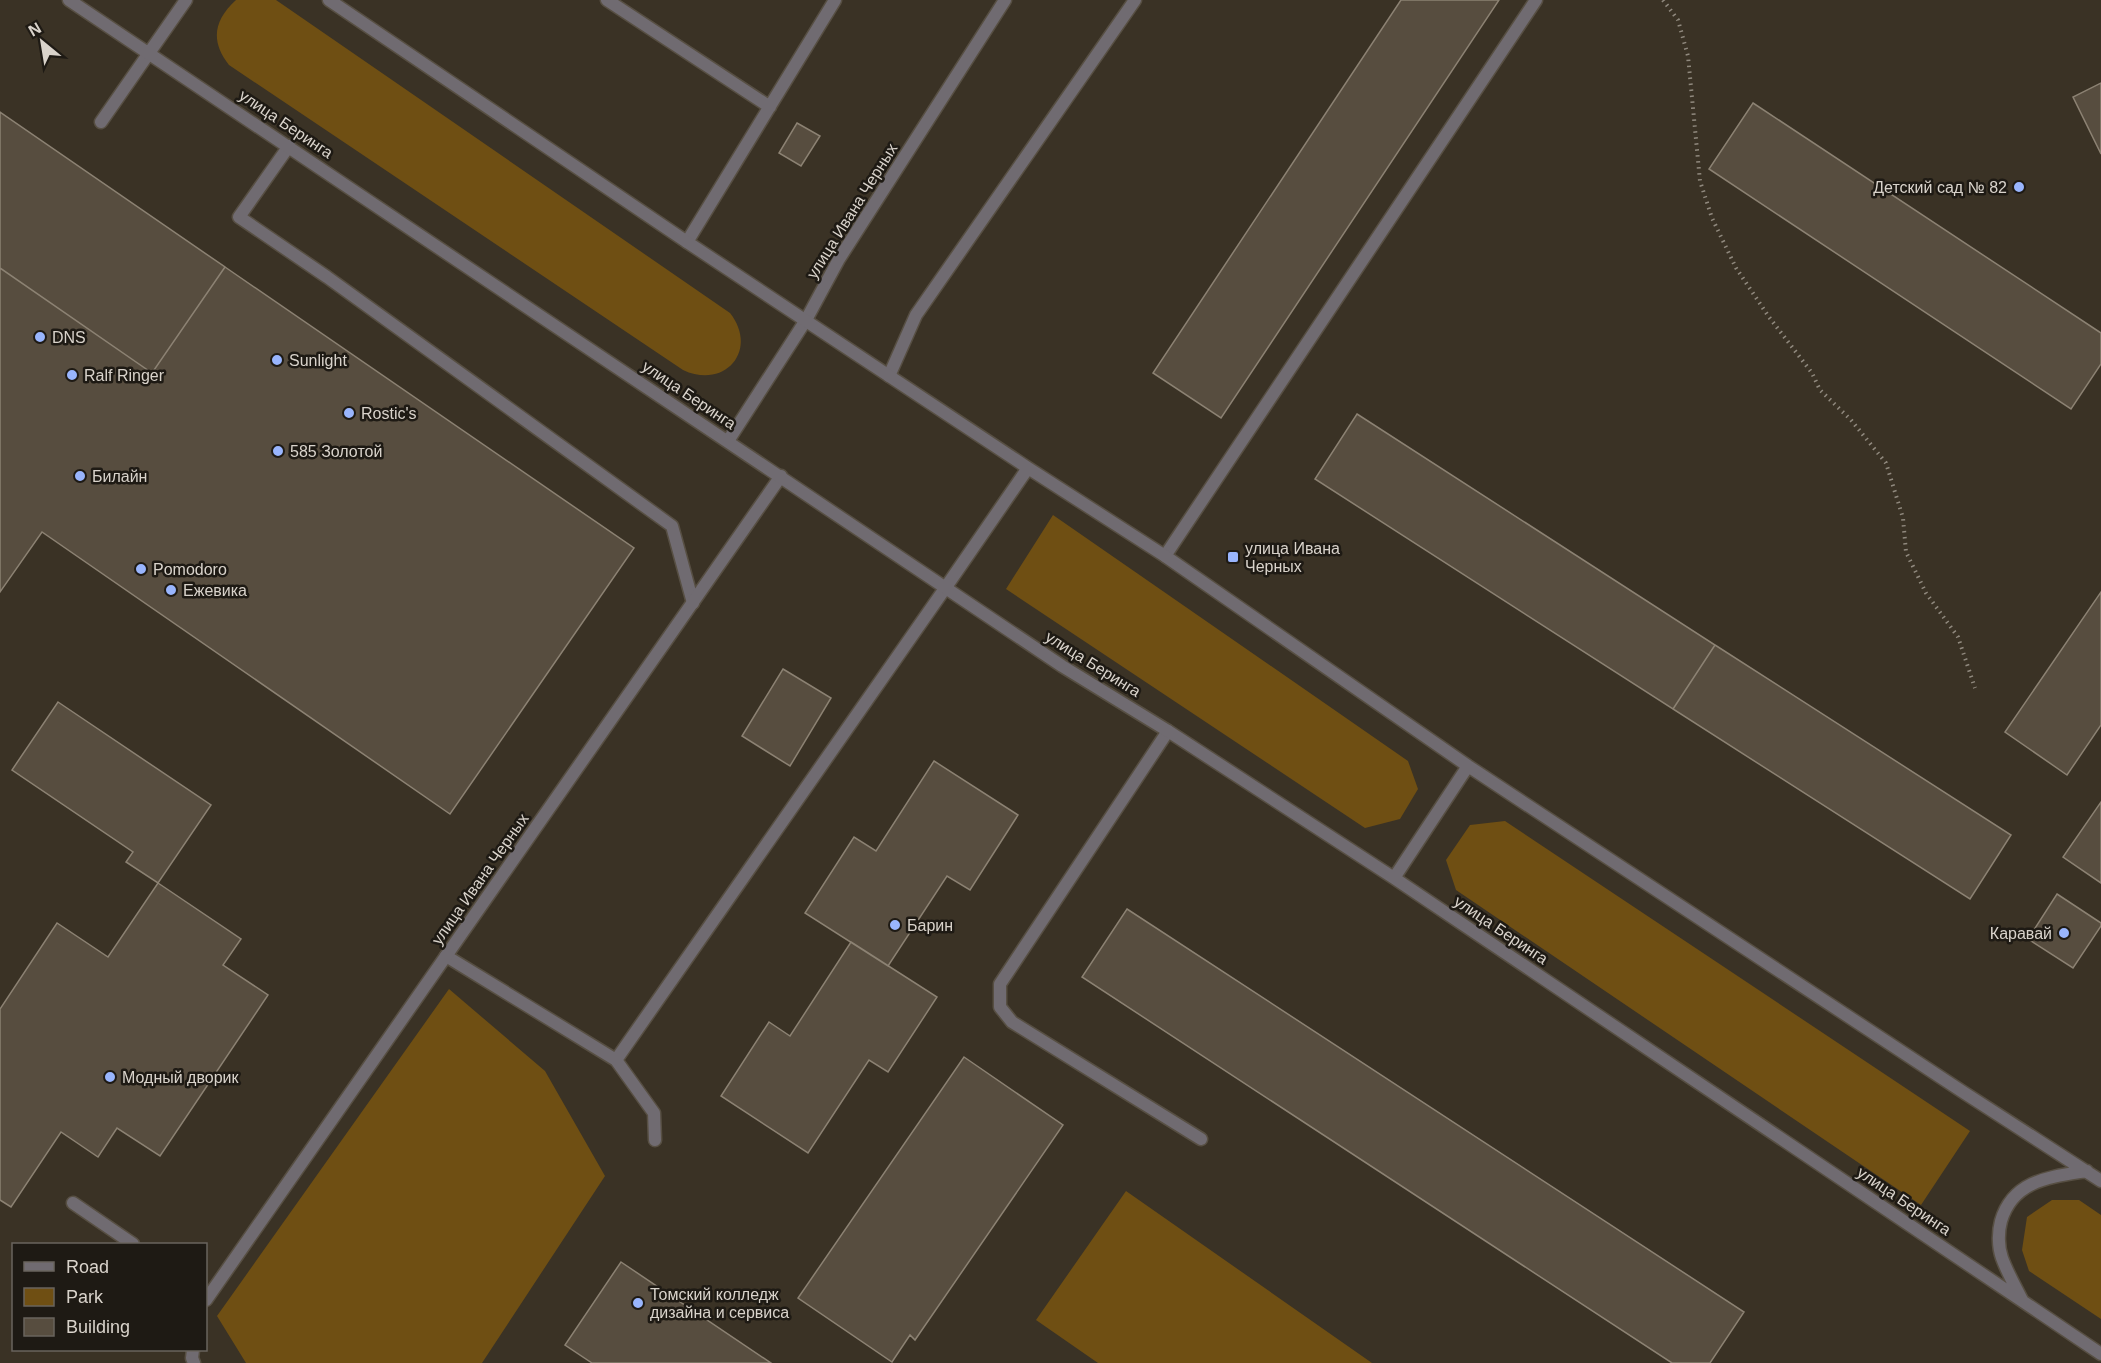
<svg xmlns="http://www.w3.org/2000/svg" width="2101" height="1363" viewBox="0 0 2101 1363" font-family="Helvetica,sans-serif">
	<rect width="100%" height="100%" fill="#3a3225"/>
	<path fill="#6f4f13" d="M 236,0 L 276,0 L 730,313 C 759,350 725,390 683,370 L 229,65 C 210,41 214,20 236,0 Z
		M 1053,515 L 1408,761 L 1418,789 L 1400,819 L 1365,828 L 1006,589 Z
		M 1505,821 L 1970,1131 L 1921,1205 L 1456,890 L 1446,860 L 1470,825 Z
		M 449,989 L 545,1071 L 605,1176 L 482,1363 L 246,1363 L 217,1316 Z
		M 1126,1191 L 1372,1363 L 1098,1363 L 1036,1320 Z
		M 2052,1200 L 2079,1200 L 2101,1215 L 2101,1319 L 2029,1271 L 2022,1250 L 2027,1217 Z"/>
	<path fill="#574d3f" stroke="#8c8273" stroke-width="1.5" d="M 1401,0 L 1499,0 L 1221,418 L 1153,373 Z
		M 2101,83 L 2101,154 L 2073,97 Z
		M 1753,103 L 2101,333 L 2101,364 L 2071,409 L 1709,169 Z
		M 0,112 L 225,267 L 152,373 L 0,268 Z
		M 797,123 L 820,136 L 801,166 L 779,153 Z
		M 225,267 L 634,548 L 450,814 L 42,532 L 0,592 L 0,268 L 152,373 Z
		M 1357,414 L 1715,645 L 1673,709 L 1315,479 Z
		M 2101,592 L 2101,725 L 2067,775 L 2005,732 Z
		M 1715,645 L 2011,835 L 1970,899 L 1673,709 Z
		M 783,669 L 831,698 L 790,766 L 742,736 Z
		M 58,702 L 211,805 L 158,883 L 126,862 L 133,852 L 12,770 Z
		M 934,761 L 1018,815 L 970,890 L 947,876 L 888,966 L 805,913 L 854,837 L 876,851 Z
		M 2101,802 L 2101,883 L 2063,857 Z
		M 158,883 L 241,939 L 223,965 L 268,995 L 160,1156 L 117,1128 L 98,1157 L 61,1132 L 11,1207 L 0,1200 L 0,1009 L 57,923 L 108,957 Z
		M 2057,894 L 2101,923 L 2101,926 L 2073,968 L 2028,939 Z
		M 1127,909 L 1744,1312 L 1710,1363 L 1672,1363 L 1082,977 Z
		M 851,942 L 937,997 L 888,1072 L 869,1060 L 808,1153 L 721,1096 L 769,1022 L 790,1036 Z
		M 964,1057 L 1063,1125 L 915,1340 L 910,1335 L 892,1362 L 798,1298 Z
		M 621,1262 L 771,1363 L 592,1363 L 565,1345 Z"/>
	<g fill="none" stroke-linecap="round" stroke-linejoin="round">
		<g stroke="#574f43" stroke-width="15">
			<path id="service" d="M 607,0 L 770,107
				M 101,122 L 149,53
				M 289,146 L 239,217 L 327,277 L 672,526 L 693,603
				M 687,242 L 835,0
				M 889,376 L 916,315 L 1135,0
				M 728,441 L 806,320 L 839,259 L 1005,0
				M 1165,556 L 1536,0
				M 1168,731 L 1000,984 L 1000,1007 L 1012,1022 L 1201,1139
				M 446,956 L 616,1060
				M 655,1140 L 654,1113 L 616,1060 L 946,587
				M 73,1203 L 133,1244"/>
		</g>
		<g stroke="#574f43" stroke-width="15">
			<path id="minor" d="M 206,1300 L 781,476
				M 193,1350 L 192,1358 L 194,1363"/>
		</g>
		<g stroke="#574f43" stroke-width="15">
			<path id="tertiary" d="M 69,0 L 1062,666 L 1168,731 L 1394,878 L 2101,1354
				M 329,0 L 687,242 L 1028,468 L 1165,556 L 1468,766 L 1963,1092 L 2101,1181
				M 149,53 L 186,0
				M 946,587 L 1028,468
				M 1394,878 L 1468,766
				M 2022,1300 C 2015,1286 2007,1272 2002,1258 C 1998,1247 1998,1232 2001,1221 C 2013,1180 2050,1177 2087,1171"/>
		</g>
		<path stroke="#90897e" stroke-width="4" stroke-dasharray="1.5 4.5" stroke-linecap="butt" d="M 1663,0 L 1678,20 L 1688,56 L 1700,181 L 1712,218 L 1736,268 L 1769,317 L 1812,373 L 1820,390 L 1851,420 L 1886,463 L 1903,518 L 1906,552 L 1926,593 L 1958,637 L 1975,688"/>
		<use href="#service" stroke="#706b71" stroke-width="12"/>
		<use href="#minor" stroke="#706b71" stroke-width="12"/>
		<use href="#tertiary" stroke="#706b71" stroke-width="12"/>
	</g>
	<g fill="#99b5fd" stroke="#1e1a14" stroke-width="2">
		<circle cx="2019" cy="187" r="6"/>
		<circle cx="40" cy="337" r="6"/>
		<circle cx="277" cy="360" r="6"/>
		<circle cx="72" cy="375" r="6"/>
		<circle cx="349" cy="413" r="6"/>
		<circle cx="278" cy="451" r="6"/>
		<circle cx="80" cy="476" r="6"/>
		<rect x="1227" y="551" width="12" height="12" rx="3"/>
		<circle cx="141" cy="569" r="6"/>
		<circle cx="171" cy="590" r="6"/>
		<circle cx="895" cy="925" r="6"/>
		<circle cx="2064" cy="933" r="6"/>
		<circle cx="110" cy="1077" r="6"/>
		<circle cx="638" cy="1303" r="6"/>
	</g>
	<g text-anchor="middle" dominant-baseline="central" stroke-width="5" stroke-linejoin="round" paint-order="stroke">
		<g font-size="16" fill="#d9d3cb" stroke="#1e1a14">
			<text transform="translate(286 124) rotate(34)">улица Беринга</text>
			<text transform="translate(852 211) rotate(-58)">улица Ивана Черных</text>
			<text transform="translate(689 395) rotate(34)">улица Беринга</text>
			<text transform="translate(1093 664) rotate(32)">улица Беринга</text>
			<text transform="translate(480 879) rotate(-55)">улица Ивана Черных</text>
			<text transform="translate(1501 930) rotate(34)">улица Беринга</text>
			<text transform="translate(1904 1201) rotate(34)">улица Беринга</text>
		</g>
		<g font-size="16" fill="#d9d3cb" stroke="#1e1a14" text-anchor="start">
			<text x="2007" y="187" text-anchor="end">Детский сад № 82</text>
			<text x="52" y="337">DNS</text>
			<text x="289" y="360">Sunlight</text>
			<text x="84" y="375">Ralf Ringer</text>
			<text x="361" y="413">Rostic's</text>
			<text x="290" y="451">585 Золотой</text>
			<text x="92" y="476">Билайн</text>
			<text x="1245" y="548">улица Ивана<tspan x="1245" dy="18">Черных</tspan></text>
			<text x="153" y="569">Pomodoro</text>
			<text x="183" y="590">Ежевика</text>
			<text x="907" y="925">Барин</text>
			<text x="2052" y="933" text-anchor="end">Каравай</text>
			<text x="122" y="1077">Модный дворик</text>
			<text x="650" y="1294">Томский колледж<tspan x="650" dy="18">дизайна и сервиса</tspan></text>
		</g>
	</g>
	<rect x="12" y="1243" width="195" height="108" fill="#1e1a14" stroke="#69645d" stroke-width="1.5"/>
	<rect x="24" y="1262" width="30" height="9" fill="#706b71" stroke="#69645d" stroke-width="1.5"/>
	<text x="66" y="1273" font-size="18" fill="#d9d3cb">Road</text>
	<rect x="24" y="1288" width="30" height="18" fill="#6f4f13" stroke="#69645d" stroke-width="1.5"/>
	<text x="66" y="1303" font-size="18" fill="#d9d3cb">Park</text>
	<rect x="24" y="1318" width="30" height="18" fill="#574d3f" stroke="#69645d" stroke-width="1.5"/>
	<text x="66" y="1333" font-size="18" fill="#d9d3cb">Building</text>
	<g transform="translate(42 42) rotate(330)" stroke="#1e1a14" stroke-width="4.5" paint-order="stroke">
	<path d="M0-4.5L10 22L0 15L-10 22Z" fill="#d9d3cb"/>
	<text y="-9" font-size="16" font-weight="bold" text-anchor="middle" fill="#d9d3cb">N</text>
	</g>
</svg>
